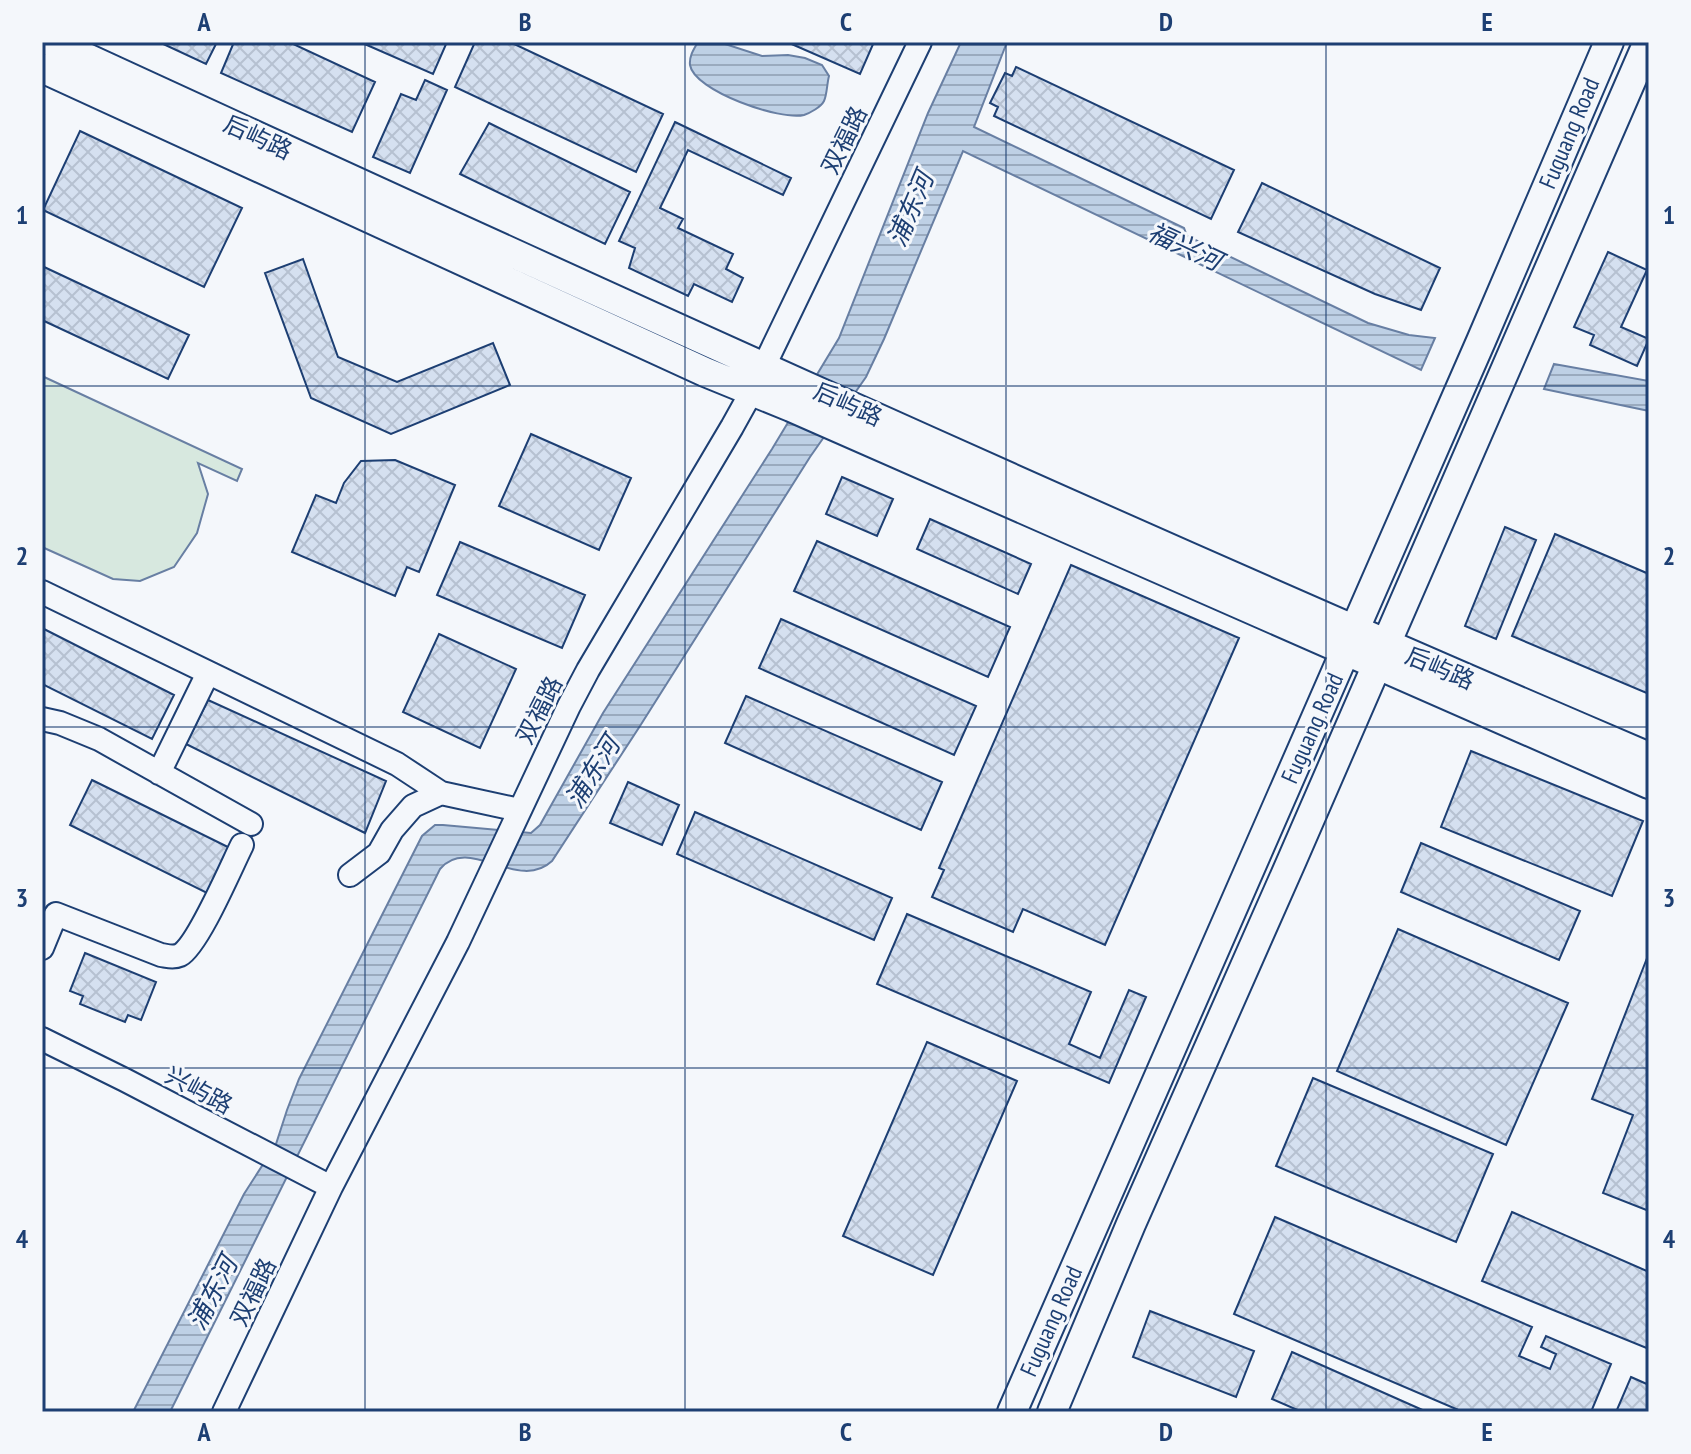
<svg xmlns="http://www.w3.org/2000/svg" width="1691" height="1454" viewBox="0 0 1691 1454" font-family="'PT Sans Narrow','Noto Sans SC',sans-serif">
	<defs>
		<pattern id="water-rules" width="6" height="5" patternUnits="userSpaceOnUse" patternTransform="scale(2)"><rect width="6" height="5" fill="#bed0e5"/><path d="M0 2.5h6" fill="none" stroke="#9aaabe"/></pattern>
		<pattern id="building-cross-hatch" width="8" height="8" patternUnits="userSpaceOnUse" patternTransform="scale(2)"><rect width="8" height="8" fill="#d5e0f0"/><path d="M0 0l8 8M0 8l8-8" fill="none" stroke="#b6c1d1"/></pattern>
	</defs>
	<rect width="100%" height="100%" fill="#f4f7fb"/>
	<path fill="#d7e8df" stroke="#687fa3" stroke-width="2" d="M 42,376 L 242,469 L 237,481 L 198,463 L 208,494 L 197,533 L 174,567 L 140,581 L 113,579 L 42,547 Z"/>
	<path fill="url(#water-rules)" stroke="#687fa3" stroke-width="2" d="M 698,42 L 719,42 L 762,56 L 788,55 L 805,58 L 822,65 L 829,76 C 827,83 827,95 824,101 C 821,107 810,113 804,115 C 781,121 694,91 690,65 C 689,56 694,49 698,42 Z
		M 961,42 L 1007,42 L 974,127 L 1184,228 L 1187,236 L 1368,323 L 1409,335 L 1435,338 L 1421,370 L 963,151 L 884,339 L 866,377 L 810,457 L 640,726 L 552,861 C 518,893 469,834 440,869 L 170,1412 L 133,1412 L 244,1194 L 276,1144 L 287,1110 L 299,1079 L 422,836 L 435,825 L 443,825 L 531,833 L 540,825 L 603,713 L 772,449 L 839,338 L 928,113 Z
		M 1554,364 L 1649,381 L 1649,411 L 1544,389 Z"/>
	<path fill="url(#building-cross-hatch)" stroke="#1d3f73" stroke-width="2" d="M 159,42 L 217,42 L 206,64 Z
		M 234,42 L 289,42 L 375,82 L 352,132 L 221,73 Z
		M 360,42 L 447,42 L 433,74 Z
		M 475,42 L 510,42 L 663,114 L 636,172 L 455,87 Z
		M 787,42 L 874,42 L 860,74 Z
		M 1016,67 L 1234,170 L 1211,219 L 994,116 L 998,107 L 990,103 L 1005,73 L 1012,76 Z
		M 425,80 L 447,90 L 410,173 L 373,157 L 401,94 L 416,100 Z
		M 675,122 L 791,178 L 783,195 L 688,150 L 660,208 L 683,219 L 678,228 L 733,254 L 726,269 L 743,278 L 732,302 L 694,284 L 688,296 L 629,268 L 635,248 L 619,241 Z
		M 489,123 L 630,192 L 605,244 L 460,174 Z
		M 80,131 L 242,208 L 204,287 L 43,210 Z
		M 1262,183 L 1440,268 L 1421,310 L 1375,294 L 1238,232 Z
		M 1608,252 L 1647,270 L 1621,327 L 1649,339 L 1637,366 L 1590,345 L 1594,335 L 1574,327 Z
		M 303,259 L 338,357 L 397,382 L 493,343 L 510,385 L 391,434 L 311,398 L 265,273 Z
		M 42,266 L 189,335 L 168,379 L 42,320 Z
		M 531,434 L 631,478 L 599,550 L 499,506 Z
		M 395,460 L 455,485 L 419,572 L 407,567 L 395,596 L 292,552 L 316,495 L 336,503 L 344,483 L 361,461 Z
		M 842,477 L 893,499 L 877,536 L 826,514 Z
		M 930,519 L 1031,564 L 1018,594 L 917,549 Z
		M 1505,527 L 1536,540 L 1496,639 L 1465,626 Z
		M 1555,534 L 1649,574 L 1649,694 L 1512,636 Z
		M 817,541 L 1010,627 L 988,677 L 794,591 Z
		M 460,542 L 585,595 L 562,648 L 437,595 Z
		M 1071,565 L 1239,638 L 1105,945 L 1023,909 L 1013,932 L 932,897 L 944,870 L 939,868 Z
		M 781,619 L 976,706 L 954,755 L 759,668 Z
		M 42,628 L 174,695 L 152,739 L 42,684 Z
		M 439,634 L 516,669 L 480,748 L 403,712 Z
		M 746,696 L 942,782 L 921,830 L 725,743 Z
		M 208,700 L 386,781 L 365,833 L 186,744 Z
		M 1471,751 L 1643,821 L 1612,896 L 1441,827 Z
		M 92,780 L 234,850 L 211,895 L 70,825 Z
		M 628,782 L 679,805 L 662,845 L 610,823 Z
		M 695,812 L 892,898 L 874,940 L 677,854 Z
		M 1421,843 L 1580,911 L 1559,960 L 1401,892 Z
		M 907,914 L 1091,992 L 1069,1044 L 1100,1058 L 1129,990 L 1146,997 L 1109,1083 L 877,984 Z
		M 1398,929 L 1568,1003 L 1506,1145 L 1337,1071 Z
		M 85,953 L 156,982 L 141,1020 L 128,1015 L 125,1022 L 80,1004 L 83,996 L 70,991 Z
		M 1649,953 L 1649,1211 L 1603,1193 L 1633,1115 L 1592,1099 Z
		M 927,1042 L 1017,1081 L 933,1275 L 843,1236 Z
		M 1313,1078 L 1493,1154 L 1456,1242 L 1276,1166 Z
		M 1512,1212 L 1649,1272 L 1649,1349 L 1482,1281 Z
		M 1275,1217 L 1532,1327 L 1519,1356 L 1550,1369 L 1556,1354 L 1541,1347 L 1546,1336 L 1611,1364 L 1591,1412 L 1463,1412 L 1234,1314 Z
		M 1150,1311 L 1254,1351 L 1236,1397 L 1133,1357 Z
		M 1292,1352 L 1427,1412 L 1302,1412 L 1272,1399 Z
		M 1631,1377 L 1649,1385 L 1649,1412 L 1616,1412 Z"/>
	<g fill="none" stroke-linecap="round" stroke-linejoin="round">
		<g stroke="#1d3f73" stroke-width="26">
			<path id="minor" d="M 42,592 L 397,764 L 441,793
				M 42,719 L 60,723 L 99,739 L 251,824
				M 159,773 L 208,673
				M 350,875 L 379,853 L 392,830 L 413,806 L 441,793 L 519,810
				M 42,948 L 56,914 L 161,955 C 168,956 173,958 180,955 C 198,945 231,867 242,845
				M 42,1039 L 125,1080 L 331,1187
				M 224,1412 L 331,1187 L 458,942 L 569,706 L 588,670 L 732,427 L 752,391 L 920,42"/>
		</g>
		<g stroke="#1d3f73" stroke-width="32">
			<path id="major" d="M 52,42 C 582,286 1113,528 1649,757
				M 42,68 L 705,372 L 791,407 L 1649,784
				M 1012,1412 L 1481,341 L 1609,42
				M 1052,1412 L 1131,1224 L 1292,860 L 1648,42"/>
		</g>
		<use href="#minor" stroke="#f4f7fb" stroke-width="22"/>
		<use href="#major" stroke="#f4f7fb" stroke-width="28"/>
	</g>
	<path fill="none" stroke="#1d3f73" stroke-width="2" stroke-opacity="0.55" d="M 365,42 L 365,1412M 685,42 L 685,1412M 1006,42 L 1006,1412M 1326,42 L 1326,1412M 42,386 L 1649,386M 42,727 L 1649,727M 42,1068 L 1649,1068"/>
	<g text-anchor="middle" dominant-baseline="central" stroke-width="6" stroke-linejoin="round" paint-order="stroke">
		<g font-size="24" fill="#1d3f73" stroke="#f4f7fb">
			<text transform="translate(1569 133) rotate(-67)">Fuguang Road</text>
			<text transform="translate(258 137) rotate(25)">后屿路</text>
			<text transform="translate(844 140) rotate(-64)">双福路</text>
			<text transform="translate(848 404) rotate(24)">后屿路</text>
			<text transform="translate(1440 668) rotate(23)">后屿路</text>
			<text transform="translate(539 710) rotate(-63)">双福路</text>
			<text transform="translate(1312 728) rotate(-66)">Fuguang Road</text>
			<text transform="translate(199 1090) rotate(28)">兴屿路</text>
			<text transform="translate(253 1292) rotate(-64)">双福路</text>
			<text transform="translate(1051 1321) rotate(-66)">Fuguang Road</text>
		</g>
		<g font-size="26" font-style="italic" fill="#1d3f73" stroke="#f4f7fb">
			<text transform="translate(910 209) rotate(-67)">浦东河</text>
			<text transform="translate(1185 246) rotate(25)">福兴河</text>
			<text transform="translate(592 772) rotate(-58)">浦东河</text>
			<text transform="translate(212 1293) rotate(-63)">浦东河</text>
		</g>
	</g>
	<rect width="1691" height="1454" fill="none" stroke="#f4f7fb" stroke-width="88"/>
	<rect x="44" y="44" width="1603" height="1366" fill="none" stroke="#1d3f73" stroke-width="3"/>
	<g font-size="26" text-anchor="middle" font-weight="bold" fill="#1d3f73">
		<text x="204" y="31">A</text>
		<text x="525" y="31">B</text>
		<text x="846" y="31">C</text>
		<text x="1166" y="31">D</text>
		<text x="1487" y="31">E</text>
		<text x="22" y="224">1</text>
		<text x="1669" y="224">1</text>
		<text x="22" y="565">2</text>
		<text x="1669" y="565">2</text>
		<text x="22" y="907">3</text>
		<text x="1669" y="907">3</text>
		<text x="22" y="1248">4</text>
		<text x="1669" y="1248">4</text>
		<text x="204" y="1441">A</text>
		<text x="525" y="1441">B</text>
		<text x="846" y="1441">C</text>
		<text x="1166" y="1441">D</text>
		<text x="1487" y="1441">E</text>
	</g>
</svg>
